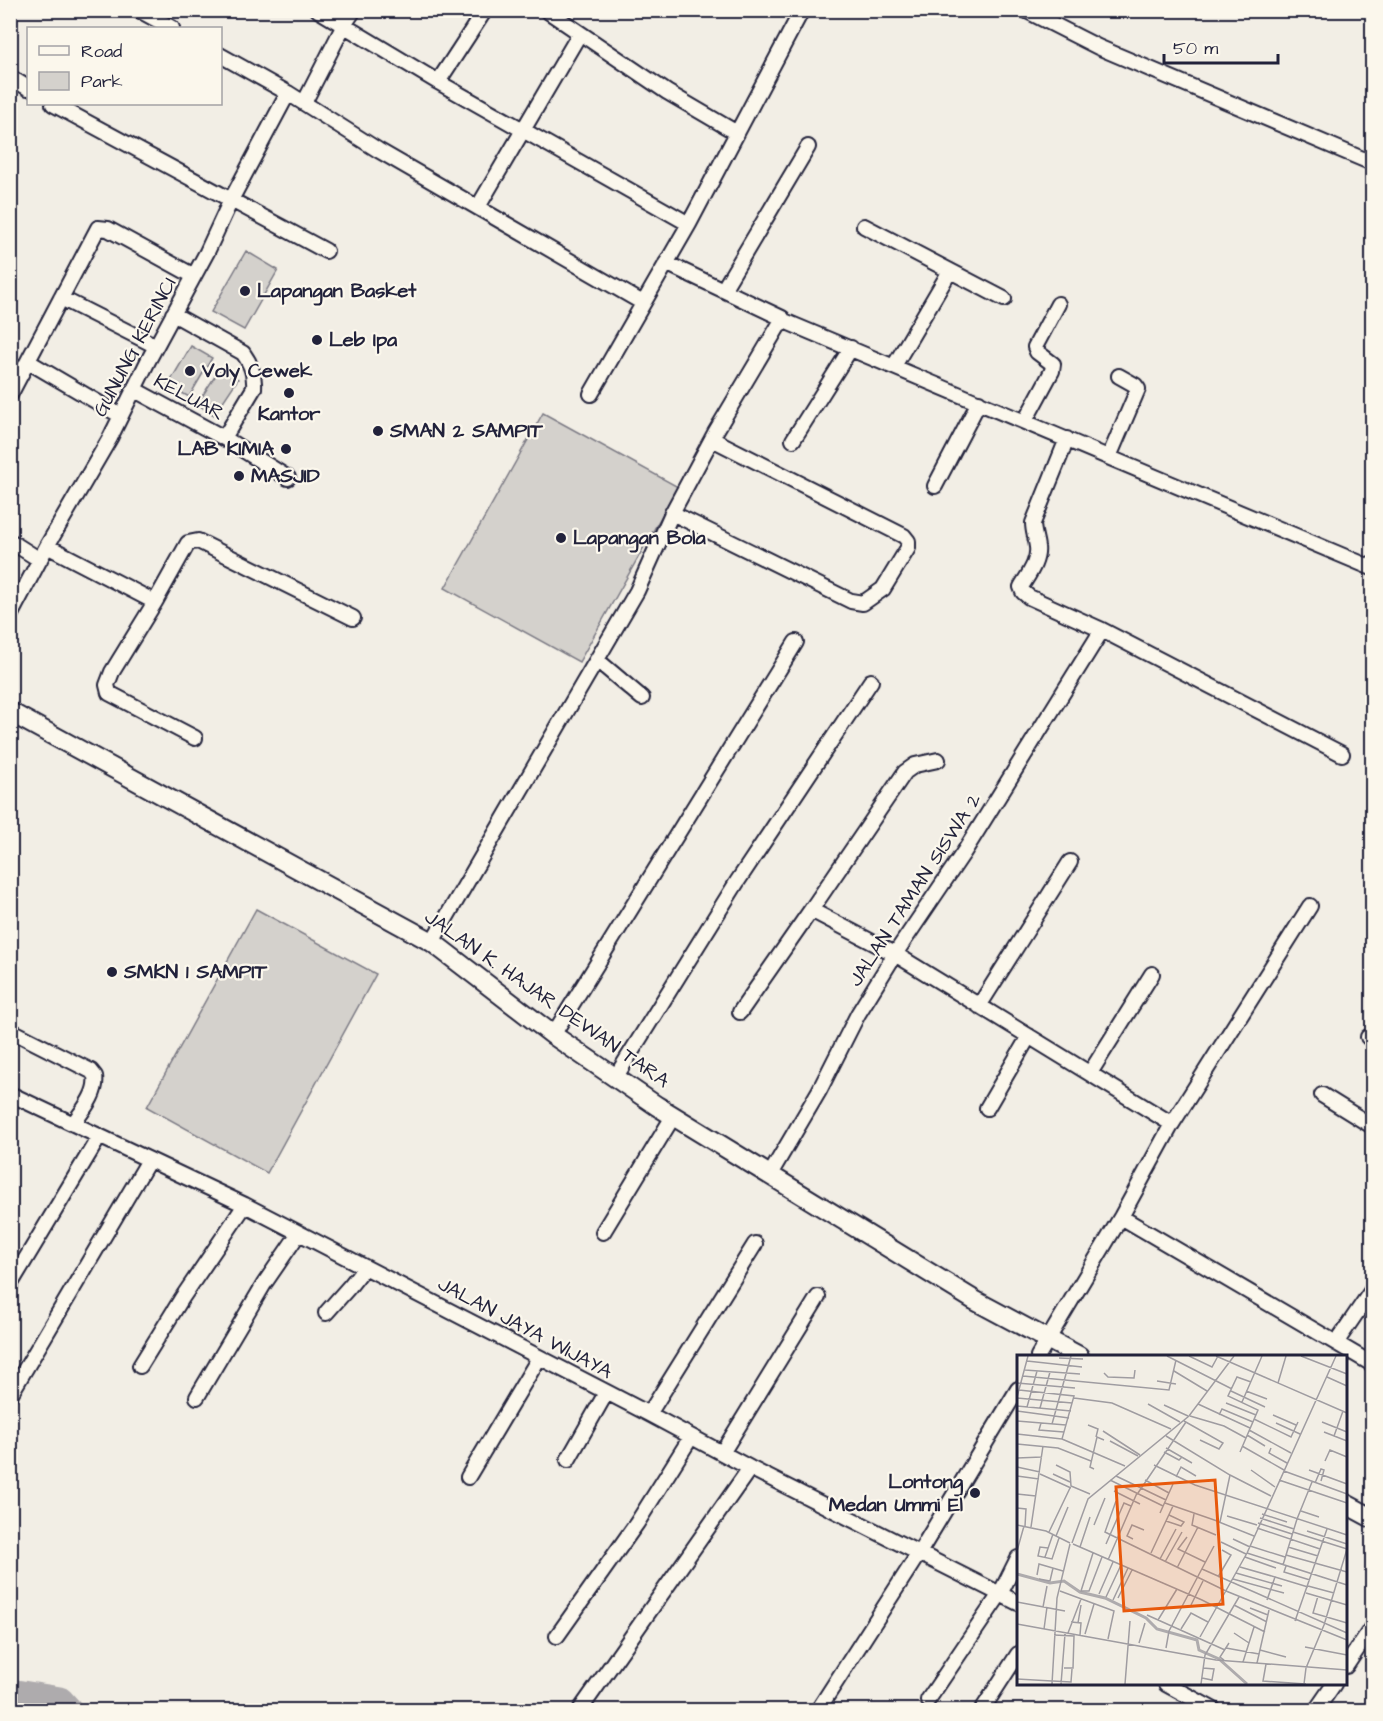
<svg xmlns="http://www.w3.org/2000/svg" width="1383" height="1721" viewBox="0 0 1383 1721" font-family="'Architects Daughter',sans-serif">
	<rect width="100%" height="100%" fill="#f2eee5"/>
	<filter id="ink" filterUnits="userSpaceOnUse"><feTurbulence type="fractalNoise" baseFrequency=".0167" numOctaves="2"/><feDisplacementMap in="SourceGraphic" scale="12" xChannelSelector="R" yChannelSelector="G"/><feConvolveMatrix kernelMatrix="1 2 1 2 8 2 1 2 1" color-interpolation-filters="sRGB"/></filter>
	<g filter="url(#ink)">
		<path fill="#d4d1cc" stroke="#7b7a84" stroke-width="1.5" d="M 246,251 L 278,270 L 244,330 L 211,312 Z
			M 191,346 L 212,358 L 189,397 L 168,385 Z
			M 221,367 L 238,379 L 214,415 L 197,404 Z
			M 543,413 L 678,487 L 579,662 L 445,588 Z
			M 256,909 L 376,974 L 267,1173 L 147,1107 Z"/>
		<g fill="none" stroke-linecap="round" stroke-linejoin="round">
			<path stroke="#aeabad" stroke-width="27" d="M 10,1692 L 60,1700 L 69,1710"/>
			<g stroke="#22223b" stroke-width="18">
				<path id="street" d="M 139,10 L 172,28
					M 318,10 L 438,82 L 689,224
					M 546,10 L 667,92 L 737,133
					M 1025,10 L 1098,47 L 1372,163
					M 220,55 L 288,93 L 378,150 L 643,303
					M 10,77 L 28,88
					M 438,82 L 485,10
					M 304,103 L 344,25 L 354,10
					M 53,104 L 326,251
					M 478,207 L 580,33
					M 864,226 L 1004,299
					M 666,263 L 782,318 L 782,320 L 1372,568
					M 723,290 L 808,147
					M 61,298 L 156,346
					M 173,314 L 243,353 C 251,364 255,374 254,388 L 224,438 L 288,478
					M 29,362 L 121,416
					M 894,366 L 950,271
					M 135,390 L 224,438
					M 591,394 L 689,224 L 802,10
					M 10,395 L 98,228 L 108,229 L 194,276
					M 1025,421 L 1052,371 L 1053,364 L 1037,352 L 1035,347 L 1058,304
					M 1067,439 L 1033,523 C 1033,532 1036,538 1037,547 C 1039,561 1028,575 1021,587 L 1023,592 L 1029,597 L 1102,630 L 1342,754
					M 793,440 L 851,348
					M 1109,457 L 1138,389 L 1135,385 L 1119,376
					M 935,486 L 979,402
					M 672,513 L 851,601 L 863,603 L 883,589 L 908,548 L 908,541 L 904,536 L 712,439
					M 10,541 L 40,560
					M 47,546 L 155,602
					M 10,616 L 47,546 L 110,438 L 148,361 L 207,252 L 231,200 L 288,93
					M 597,660 L 642,698
					M 195,738 L 109,693 L 107,685 L 112,672 L 155,602 L 188,543 L 198,541 L 353,618
					M 938,760 L 915,765 L 905,772 L 811,910 L 895,954 L 1172,1124
					M 432,942 L 637,591 L 672,513 L 716,431 L 782,320
					M 979,1006 L 1070,862
					M 740,1012 L 811,910
					M 10,1030 L 91,1071 L 95,1076 C 98,1093 83,1110 73,1124
					M 553,1035 L 796,642
					M 1368,1037 L 1372,1040
					M 1090,1073 L 1152,974
					M 615,1078 L 737,882 L 871,681
					M 10,1094 L 245,1205 L 649,1414 L 750,1468 L 1018,1603
					M 1322,1095 L 1372,1126
					M 987,1108 L 1029,1036
					M 769,1176 L 819,1091 L 858,1014 L 895,954 L 964,852 L 1102,630
					M 1121,1217 L 1372,1364
					M 603,1232 L 674,1115
					M 10,1285 L 99,1137
					M 326,1313 L 350,1286 L 365,1267
					M 1336,1343 L 1372,1290
					M 1038,1356 L 1121,1217 L 1172,1124 L 1310,906
					M 140,1366 L 182,1298 L 245,1205
					M 10,1395 L 149,1160
					M 197,1397 L 264,1284 L 299,1233
					M 649,1414 L 755,1244
					M 722,1453 L 818,1297
					M 568,1460 L 606,1393
					M 468,1477 L 539,1358
					M 557,1636 L 637,1523 L 691,1437
					M 1346,1666 L 1372,1627
					M 1166,1684 L 1214,1710
					M 928,1700 L 1000,1594 L 1018,1558
					M 580,1710 L 750,1468
					M 818,1710 L 919,1553 L 1018,1389
					M 982,1710 L 1018,1654
					M 1316,1710 L 1334,1684"/>
			</g>
			<g stroke="#22223b" stroke-width="22">
				<path id="secondary" d="M 10,712 L 432,942 L 553,1035 L 657,1106 L 974,1300 L 1079,1356
					M 1346,1504 L 1372,1518"/>
			</g>
			<use href="#street" stroke="#fbf7ec" stroke-width="14"/>
			<use href="#secondary" stroke="#fbf7ec" stroke-width="18"/>
		</g>
	</g>
	<g fill="#22223b" stroke="#fbf7ec" stroke-width="2">
		<circle cx="245" cy="291" r="6"/>
		<circle cx="317" cy="340" r="6"/>
		<circle cx="190" cy="371" r="6"/>
		<circle cx="289" cy="393" r="6"/>
		<circle cx="378" cy="431" r="6"/>
		<circle cx="286" cy="449" r="6"/>
		<circle cx="239" cy="476" r="6"/>
		<circle cx="561" cy="538" r="6"/>
		<circle cx="112" cy="972" r="6"/>
		<circle cx="975" cy="1493" r="6"/>
	</g>
	<g text-anchor="middle" dominant-baseline="central" stroke-width="4.5" stroke-linejoin="round" paint-order="stroke">
		<g font-size="20" font-weight="bold" fill="#22223b" stroke="#fbf7ec" text-anchor="start">
			<text x="257" y="291">Lapangan Basket</text>
			<text x="329" y="340">Leb Ipa</text>
			<text x="202" y="371">Voly Cewek</text>
			<text x="289" y="414" text-anchor="middle">Kantor</text>
			<text x="390" y="431">SMAN 2 SAMPIT</text>
			<text x="274" y="449" text-anchor="end">LAB KIMIA</text>
			<text x="251" y="476">MASJID</text>
			<text x="573" y="538">Lapangan Bola</text>
			<text x="124" y="972">SMKN 1 SAMPIT</text>
			<text x="963" y="1482" text-anchor="end">Lontong<tspan x="963" dy="23">Medan Ummi El</tspan></text>
		</g>
		<g font-size="20" fill="#22223b" stroke="#fbf7ec">
			<text transform="translate(135 347) rotate(-62)">GUNUNG KERINCI</text>
			<text transform="translate(189 397) rotate(28)">KELUAR</text>
			<text transform="translate(915 890) rotate(-57)">JALAN TAMAN SISWA 2</text>
			<text transform="translate(547 999) rotate(35)">JALAN K. HAJAR DEWAN TARA</text>
			<text transform="translate(525 1328) rotate(28)">JALAN JAYA WIJAYA</text>
		</g>
	</g>
	<g transform="translate(1017 1355)">
		<rect width="330" height="330" fill="#f2eee5"/>
		<path fill="none" stroke="#aeabad" stroke-width="3" d="M 0,219 L 33,228 L 47,226 L 63,237 L 88,243 L 129,263 L 140,274 L 180,285 L 182,295 L 202,304 L 230,329"/>
		<path fill="none" stroke="#9f9ca1" stroke-width="1.5" d="M 150,1 L 215,34M 172,1 L 195,12 L 201,1M 199,1 L 330,58M 284,1 L 330,19M 42,3 L 66,4M 10,6 L 65,12M 8,15 L 63,19M 157,16 L 190,36M 87,18 L 91,22 L 117,23 L 118,15M 6,21 L 152,35 L 159,5M 310,22 L 330,31M 140,26 L 159,29M 0,28 L 58,33M 261,28 L 269,1M 2,35 L 57,41 L 45,84 L 108,111M 214,36 L 248,52M 229,36 L 250,44M 0,42 L 11,1M 0,43 L 55,48M 57,43 L 95,48 L 154,74M 225,47 L 245,1M 209,48 L 239,60M 131,49 L 163,67M 181,49 L 233,73M 147,50 L 171,61M 0,51 L 54,56M 10,52 L 20,16M 23,53 L 33,17M 0,56 L 52,63M 202,60 L 205,54 L 236,67M 256,60 L 279,70M 173,61 L 207,71 L 229,83M 237,64 L 274,82 L 281,67M 0,66 L 49,70M 167,66 L 206,88 L 202,94 L 183,85M 305,67 L 330,77M 24,68 L 22,75 L 47,77M 259,68 L 283,79M 35,69 L 54,1M 71,70 L 81,74 L 79,82M 232,75 L 274,98M 86,76 L 123,100M 307,77 L 330,86M 0,79 L 45,84M 230,80 L 248,91M 317,81 L 326,56M 93,86 L 121,101M 0,89 L 41,93 L 74,106M 225,91 L 267,115M 149,93 L 175,108M 254,93 L 252,98 L 270,108M 147,97 L 162,105 L 165,102M 223,97 L 241,55 L 211,41 L 220,22 L 234,27M 0,103 L 25,102M 308,106 L 313,95 L 330,102M 39,110 L 53,117 L 54,131 L 73,139M 137,110 L 178,130 L 330,180M 0,112 L 23,117M 77,114 L 73,112 L 80,82 L 87,85M 234,115 L 258,132M 292,115 L 330,129M 267,116 L 330,139M 23,119 L 54,133M 36,119 L 53,127M 213,120 L 254,141M 0,121 L 22,124M 99,121 L 149,145M 159,122 L 164,112 L 179,121M 93,125 L 146,151M 128,125 L 152,138M 262,125 L 330,148M 298,128 L 304,114 L 307,115 L 304,126M 97,136 L 123,149M 121,138 L 169,67M 0,139 L 19,141M 99,146 L 88,177 L 209,236 L 330,285M 148,148 L 203,167 L 213,120 L 149,81M 0,153 L 9,154 L 8,171M 284,156 L 302,162M 143,158 L 156,129M 177,159 L 175,170 L 199,180M 245,159 L 270,167M 210,161 L 240,170M 243,163 L 277,174M 280,164 L 295,127M 149,166 L 164,171 L 167,167 L 152,160M 202,167 L 237,181M 241,168 L 275,179M 0,170 L 29,176 L 53,188M 77,170 L 88,143M 14,172 L 26,91M 240,173 L 303,194M 290,176 L 330,189M 32,177 L 53,133M 276,177 L 330,194M 39,181 L 51,152M 170,182 L 161,194 L 188,207M 116,184 L 110,181 L 115,170 L 127,175M 216,184 L 233,192M 204,187 L 229,199M 55,188 L 71,144 L 172,61 L 217,1M 56,189 L 185,245 L 248,277M 89,189 L 107,148 L 114,151M 233,191 L 268,202M 63,192 L 73,162M 271,192 L 301,201M 31,193 L 23,192 L 21,201 L 35,204 L 42,183M 0,196 L 7,171M 76,198 L 64,236 L 72,236 L 85,202M 134,198 L 156,151M 230,198 L 330,230M 269,200 L 330,217M 28,202 L 36,179M 228,202 L 259,213M 143,204 L 159,174M 91,205 L 120,138M 148,207 L 165,177M 266,210 L 280,164M 269,211 L 267,217 L 293,225M 223,212 L 258,222 L 250,245M 160,213 L 181,172M 185,214 L 330,278M 219,218 L 265,231M 20,220 L 22,209 L 46,216M 201,222 L 214,200 L 205,195M 258,222 L 291,232M 22,224 L 33,226 L 36,213M 216,224 L 267,238M 291,231 L 317,238M 43,236 L 97,256 L 91,284M 289,238 L 330,250M 82,239 L 96,207M 301,241 L 296,258 L 330,268M 89,242 L 104,210M 101,243 L 115,215M 96,245 L 111,213M 0,247 L 48,256M 174,250 L 186,226M 217,250 L 250,267M 26,252 L 30,231M 233,253 L 251,260M 130,260 L 208,295M 141,265 L 160,234M 278,266 L 310,174M 54,267 L 64,268 L 63,280M 61,268 L 64,250M 0,269 L 199,305 L 330,315M 27,274 L 30,252M 164,274 L 174,258 L 191,267M 51,278 L 64,244M 217,278 L 232,288M 68,279 L 77,249M 37,280 L 57,281 L 56,313 L 47,313M 183,282 L 230,198 L 319,1M 122,288 L 128,268M 288,292 L 330,300M 149,293 L 152,276 L 197,191M 209,293 L 242,299M 243,295 L 269,302M 207,305 L 203,302 L 212,288M 226,307 L 237,272M 240,308 L 252,255M 249,309 L 246,326 L 289,329M 185,323 L 195,325 L 197,314 L 186,313M 0,324 L 35,326M 36,326 L 54,327 L 55,314M 35,329 L 40,243 L 53,189M 44,329 L 48,279M 108,329 L 113,266M 184,329 L 188,300 L 222,242M 287,329 L 289,313 L 307,270 L 330,194"/>
		<path fill="#e8590c" fill-opacity="0.15" stroke="#e8590c" stroke-width="3" d="M 198,125 L 206,249 L 107,256 L 99,132 Z"/>
		<rect width="330" height="330" fill="none" stroke="#22223b" stroke-width="3"/>
	</g>
	<rect width="1383" height="1721" fill="none" stroke="#fbf7ec" stroke-width="36"/>
	<rect x="18" y="18" width="1347" height="1685" fill="none" stroke="#22223b" stroke-width="2" filter="url(#ink)"/>
	<rect x="27" y="27" width="195" height="78" fill="#fbf7ec" stroke="#a4a2a5" stroke-width="1.5"/>
	<rect x="39" y="46" width="30" height="9" fill="#fbf7ec" stroke="#a4a2a5" stroke-width="1.5"/>
	<text x="81" y="57" font-size="18" fill="#22223b">Road</text>
	<rect x="39" y="72" width="30" height="18" fill="#d4d1cc" stroke="#a4a2a5" stroke-width="1.5"/>
	<text x="81" y="87" font-size="18" fill="#22223b">Park</text>
	<path d="M1164 54v9h114v-9" fill="none" stroke="#22223b" stroke-width="3"/>
	<text x="1173" y="54" font-size="18" fill="#22223b" stroke="#fbf7ec" stroke-width="4.5" paint-order="stroke">50 m</text>
</svg>
